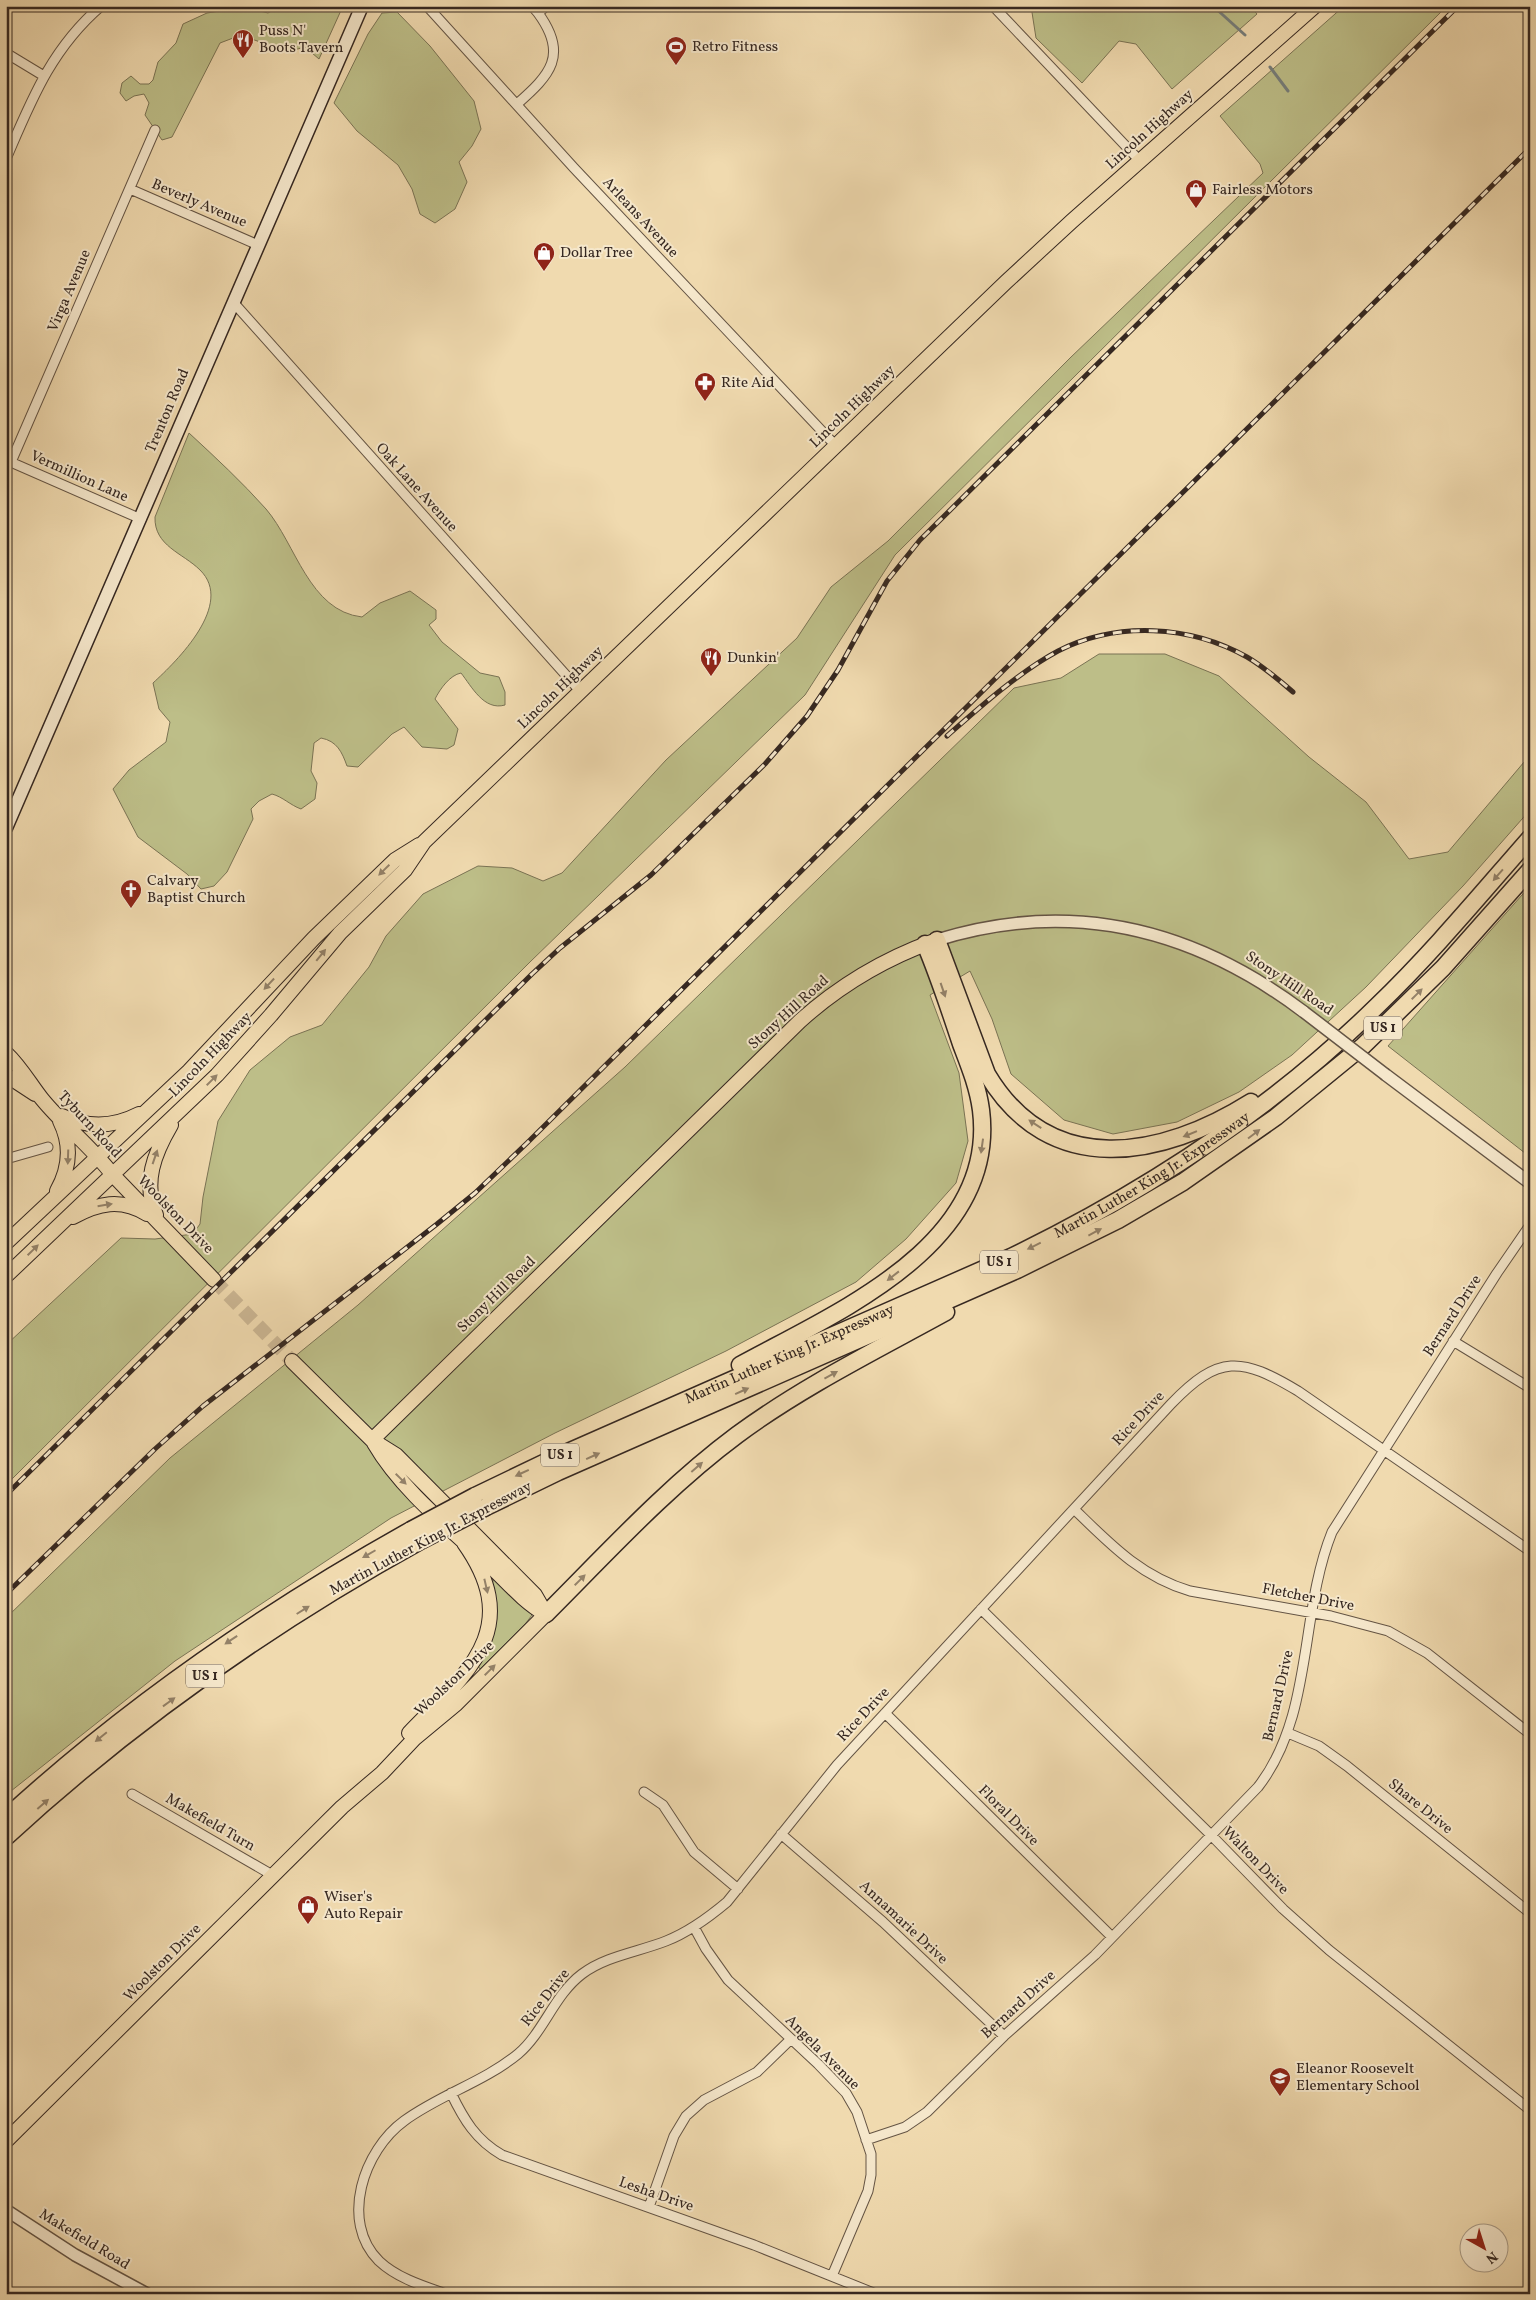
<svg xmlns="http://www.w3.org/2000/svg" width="1536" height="2300" viewBox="0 0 1536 2300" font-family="Vollkorn,serif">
	<rect width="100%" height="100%" fill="#f0daaf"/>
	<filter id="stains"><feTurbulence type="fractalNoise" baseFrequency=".004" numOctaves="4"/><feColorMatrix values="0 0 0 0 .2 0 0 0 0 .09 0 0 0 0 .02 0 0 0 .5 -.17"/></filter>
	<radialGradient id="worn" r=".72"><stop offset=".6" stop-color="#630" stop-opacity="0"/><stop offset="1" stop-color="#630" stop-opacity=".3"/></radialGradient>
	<path fill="#bdbe88" stroke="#7a7354" d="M 280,6 L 343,6 L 319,59 L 305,47 L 287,52 L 241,35 L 220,43 L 172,137 L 162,140 L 145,115 L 149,103 L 144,94 L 134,96 L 126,101 L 120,93 L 122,83 L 131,76 L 140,84 L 149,84 L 153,80 L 158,62 L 176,43 L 183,24 L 207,13 L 245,7 L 268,13 Z
		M 1031,6 L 1250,6 L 1257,14 L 1172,89 L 1136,44 L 1119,41 L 1082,83 L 1036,38 Z
		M 1344,6 L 1447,6 L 895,555 L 805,695 L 530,962 L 6,1485 L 6,1345 L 121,1238 L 155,1239 L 193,1234 L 200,1224 L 203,1197 L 218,1121 L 250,1070 L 290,1037 L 322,1025 L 369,967 L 386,936 L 423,894 L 478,866 L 512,868 L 543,881 L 562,873 L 666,760 L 797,638 L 831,587 L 888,541 L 1070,358 L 1263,173 L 1260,164 L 1220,116 Z
		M 397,12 L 430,46 L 474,101 L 481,129 L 472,146 L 459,162 L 467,182 L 455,209 L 435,223 L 420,214 L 412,189 L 398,165 L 357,131 L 334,103 L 368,34 L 382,13 Z
		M 189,433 C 216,458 242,482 266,509 C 296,544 309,611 362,617 L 380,603 L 410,591 L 436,610 L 436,619 L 429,625 L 442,642 L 480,673 L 499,677 L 505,692 L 505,705 C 484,711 472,687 461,673 C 450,675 440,689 435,699 L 458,729 L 454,745 L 447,749 L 422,747 L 404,727 L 392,734 L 358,767 L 347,766 C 342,752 337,741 321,738 L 314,743 L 311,771 L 317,783 L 315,799 L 301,809 C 290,805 283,797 272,794 L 259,801 L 251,809 L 253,819 L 227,872 L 214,886 L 201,889 L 187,874 L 138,837 L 113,789 L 129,770 L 166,742 L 170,722 L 159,709 L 153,683 C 177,661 235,604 200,570 C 183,553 154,546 155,517 Z
		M 1099,654 L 1165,654 L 1219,676 L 1309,757 L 1366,802 L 1409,859 L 1448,852 L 1530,755 L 1530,810 L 1463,886 L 1366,987 L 1292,1055 L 1239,1092 L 1177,1122 L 1113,1134 L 1064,1120 L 1011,1074 L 992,1019 L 970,971 L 930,995 L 959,1073 L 968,1141 L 956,1183 L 906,1239 L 856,1282 L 726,1351 L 555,1433 L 391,1518 L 175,1661 L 6,1795 L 6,1618 L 170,1458 L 358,1305 L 625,1067 L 1014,688 L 1061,678 Z
		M 1530,886 L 1530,1157 L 1388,1046 Z
		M 496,1579 L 532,1615 L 526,1623 L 480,1669 L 478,1666 L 490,1583 Z"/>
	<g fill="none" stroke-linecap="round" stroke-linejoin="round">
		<path stroke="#767e7b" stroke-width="3" d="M 1213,6 L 1245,35
			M 1270,67 L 1288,91"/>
		<path stroke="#cbb693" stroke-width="14" stroke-dasharray="14 7" stroke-linecap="butt" d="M 214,1280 L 292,1361"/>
		<g stroke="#645444" stroke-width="11">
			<path id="minor" d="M 427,6 L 574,168 L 836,446
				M 532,6 L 538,13 L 546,6
				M 993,6 L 1140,161
				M 6,53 L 44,76
				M 517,104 C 550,75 569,55 538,13
				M 6,159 C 31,101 51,49 101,6
				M 130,189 L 258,245
				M 233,302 L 581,692
				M 6,460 L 141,519
				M 11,462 L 155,130
				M 6,1159 L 48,1147
				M 1453,1341 L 1530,1388
				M 1074,1509 C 1110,1544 1140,1576 1190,1591 L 1331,1616 L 1388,1631 L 1427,1653 L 1530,1734
				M 981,1609 L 1211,1835 L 1283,1909 L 1329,1950 L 1530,2110
				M 885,1713 L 1112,1937
				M 1288,1733 L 1319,1746 L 1347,1766 L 1530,1913
				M 644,1792 L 663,1805 L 694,1852 L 738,1889
				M 132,1794 L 274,1876
				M 781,1834 L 883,1922 L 1004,2036
				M 694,1927 L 706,1949 L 728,1980 L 818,2064 L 846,2093 L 857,2112 L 871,2154 L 871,2175 L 868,2191 L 832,2276
				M 451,2093 C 464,2120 476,2140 502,2155 L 754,2245 L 876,2294
				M 866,2140 L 905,2127 L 927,2112 L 1004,2036 L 1095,1955 L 1258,1787 C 1314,1715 1299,1614 1332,1532 L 1497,1273 L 1530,1225
				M 649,2207 L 674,2136 L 686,2116 L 704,2100 L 757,2072 L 791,2039
				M 446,2294 C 423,2286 397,2278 379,2261 C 339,2221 364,2150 404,2121 C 439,2095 484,2082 518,2054 C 544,2032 554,1995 582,1974 C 606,1956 638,1952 666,1941 C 689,1932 708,1918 727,1902 L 837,1765 L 1171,1404 C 1219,1354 1241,1357 1298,1391 L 1530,1551"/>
		</g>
		<g stroke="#645444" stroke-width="14">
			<path id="tertiary" d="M 937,940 C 1072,898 1194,929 1304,1012
				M 1386,1075 L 1530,1183
				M 6,2210 L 75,2255 L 147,2294"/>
		</g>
		<g stroke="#362821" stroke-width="15">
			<path id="secondary" d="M 6,828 L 362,6"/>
		</g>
		<g stroke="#362821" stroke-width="16">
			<path id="primary" d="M 6,1053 C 21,1067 30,1084 42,1099 C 64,1126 91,1146 112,1174 L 214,1280
				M 6,1075 L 35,1094
				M 62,1116 C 88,1128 114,1127 139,1114
				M 57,1191 C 70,1168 72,1145 60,1121
				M 156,1215 C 143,1182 154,1154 171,1125
				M 73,1217 C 98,1203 121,1198 147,1214
				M 6,1243 L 189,1071 L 314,938 L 395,860 L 419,845
				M 6,1276 L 217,1075 L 271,1015 L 340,933 L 405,870 L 424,842 L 1006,282 L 1072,221 L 1315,6
				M 292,1361 L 372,1440 L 396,1455 L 535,1595 L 546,1614
				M 372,1440 L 800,1021 C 840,985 884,959 934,941
				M 374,1443 C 400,1488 447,1526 485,1561 C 505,1579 521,1600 545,1614
				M 409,1733 C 467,1673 525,1629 464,1543
				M 6,2141 L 342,1807 L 382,1773 L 415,1738 L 456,1704 L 546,1614"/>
		</g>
		<g stroke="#362821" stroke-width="19">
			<g id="motorway">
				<path d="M 937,940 L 987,1074 C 1050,1180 1162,1158 1251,1102"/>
				<path d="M 740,1365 C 837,1312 998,1245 981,1110 C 978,1087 969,1065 961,1044 C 950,1011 939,977 925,944"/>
				<path id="s1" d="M 475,1496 L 552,1459 L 1011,1257 C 1145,1192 1270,1111 1377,1006 C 1432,953 1480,895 1530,838"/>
				<path d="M 486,1507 L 558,1472 L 1017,1270 L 1118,1220 L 1183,1182 L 1276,1117 L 1363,1046 L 1443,968 L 1530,870"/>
				<path d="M 546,1614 C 607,1553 667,1487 737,1435 C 802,1387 875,1351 946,1312"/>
				<path d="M 6,1818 C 129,1705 266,1611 411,1530"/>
				<path d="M 6,1837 C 132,1721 272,1623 422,1540"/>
			</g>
		</g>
		<use href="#minor" stroke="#f5e7cb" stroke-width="9"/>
		<use href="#tertiary" stroke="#f5e7cb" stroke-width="11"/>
		<use href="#secondary" stroke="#f5e7cb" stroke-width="12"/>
		<use href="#primary" stroke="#f0daaf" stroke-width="14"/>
		<use href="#motorway" stroke="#f0daaf" stroke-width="16"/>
		<g stroke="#362821" stroke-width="5">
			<path id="rail" d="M 947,736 C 980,707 1019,672 1058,651 C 1117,621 1190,625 1247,657 C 1264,667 1278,679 1293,692
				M 6,1495 L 532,974 L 560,948 L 651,875 L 765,764 L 807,716 L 838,670 L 887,581 L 920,540 L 1458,6
				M 6,1594 L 155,1449 L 203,1406 L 437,1224 L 475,1193 L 527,1143 L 1530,148"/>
		</g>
		<use href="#rail" stroke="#f5e7cb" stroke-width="3" stroke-dasharray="9" stroke-linecap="butt"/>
		<g stroke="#645444" stroke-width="14" stroke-linecap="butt">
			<path id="tertiary-bridge" d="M 1304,1012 L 1386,1075"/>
		</g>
		<g stroke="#362821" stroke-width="19" stroke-linecap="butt">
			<path id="motorway-bridge" d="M 411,1530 L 475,1496
				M 422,1540 L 486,1507"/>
		</g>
		<use href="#tertiary-bridge" stroke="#f5e7cb" stroke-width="11"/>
		<use href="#motorway-bridge" stroke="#f0daaf" stroke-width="16"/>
	</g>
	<defs><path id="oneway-solid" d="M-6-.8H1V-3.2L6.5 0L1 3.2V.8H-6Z" transform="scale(1.25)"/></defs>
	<g fill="#938168">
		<use href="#oneway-solid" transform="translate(384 870) rotate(136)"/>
		<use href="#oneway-solid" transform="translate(1498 875) rotate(131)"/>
		<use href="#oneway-solid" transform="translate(321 955) rotate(-51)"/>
		<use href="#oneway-solid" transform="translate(269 984) rotate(133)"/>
		<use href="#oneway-solid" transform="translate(943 990) rotate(71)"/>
		<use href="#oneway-solid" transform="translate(1417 994) rotate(-45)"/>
		<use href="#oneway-solid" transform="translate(212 1080) rotate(-45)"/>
		<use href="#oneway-solid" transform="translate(1035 1124) rotate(-147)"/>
		<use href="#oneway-solid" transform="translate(1190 1134) rotate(158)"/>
		<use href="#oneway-solid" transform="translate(1254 1134) rotate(-37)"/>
		<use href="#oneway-solid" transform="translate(982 1146) rotate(98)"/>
		<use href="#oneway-solid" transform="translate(68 1157) rotate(92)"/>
		<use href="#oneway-solid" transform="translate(155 1157) rotate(-71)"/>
		<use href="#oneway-solid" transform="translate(105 1205) rotate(-9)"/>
		<use href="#oneway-solid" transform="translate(1095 1232) rotate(-28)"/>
		<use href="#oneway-solid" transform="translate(1034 1246) rotate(154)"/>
		<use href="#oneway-solid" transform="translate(33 1250) rotate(-44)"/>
		<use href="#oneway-solid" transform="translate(893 1276) rotate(142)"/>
		<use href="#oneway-solid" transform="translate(831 1375) rotate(-29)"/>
		<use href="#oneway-solid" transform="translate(742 1391) rotate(-24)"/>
		<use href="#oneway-solid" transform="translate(593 1456) rotate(-24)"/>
		<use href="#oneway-solid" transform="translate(697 1467) rotate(-41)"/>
		<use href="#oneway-solid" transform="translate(522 1473) rotate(155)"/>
		<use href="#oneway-solid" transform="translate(401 1479) rotate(45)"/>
		<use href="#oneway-solid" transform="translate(369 1554) rotate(150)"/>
		<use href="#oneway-solid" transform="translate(580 1580) rotate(-45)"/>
		<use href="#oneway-solid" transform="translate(486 1586) rotate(77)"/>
		<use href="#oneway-solid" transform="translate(303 1610) rotate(-32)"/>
		<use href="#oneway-solid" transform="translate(231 1640) rotate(146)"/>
		<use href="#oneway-solid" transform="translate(490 1670) rotate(-45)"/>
		<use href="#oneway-solid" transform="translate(169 1702) rotate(-36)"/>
		<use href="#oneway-solid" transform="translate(101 1737) rotate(141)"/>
		<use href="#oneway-solid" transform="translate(43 1804) rotate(-41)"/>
	</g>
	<defs>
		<g id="restaurant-pin" transform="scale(1.125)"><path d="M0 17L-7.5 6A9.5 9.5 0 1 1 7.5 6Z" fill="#8f2418" stroke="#f5e7cb"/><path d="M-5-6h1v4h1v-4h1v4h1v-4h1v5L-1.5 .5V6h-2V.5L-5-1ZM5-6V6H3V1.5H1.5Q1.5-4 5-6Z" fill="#fff"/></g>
		<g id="stadium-pin" transform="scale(1.125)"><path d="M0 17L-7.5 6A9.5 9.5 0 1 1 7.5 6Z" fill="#8f2418" stroke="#f5e7cb"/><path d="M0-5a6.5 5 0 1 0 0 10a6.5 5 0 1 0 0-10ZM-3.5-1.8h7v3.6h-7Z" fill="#fff"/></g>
		<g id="shop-pin" transform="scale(1.125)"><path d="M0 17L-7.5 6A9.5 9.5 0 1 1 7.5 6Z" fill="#8f2418" stroke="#f5e7cb"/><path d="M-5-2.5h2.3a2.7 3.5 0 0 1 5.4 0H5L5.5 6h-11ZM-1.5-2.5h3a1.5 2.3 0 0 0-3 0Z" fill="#fff"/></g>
		<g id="pharmacy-pin" transform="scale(1.125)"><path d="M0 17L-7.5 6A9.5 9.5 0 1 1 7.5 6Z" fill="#8f2418" stroke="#f5e7cb"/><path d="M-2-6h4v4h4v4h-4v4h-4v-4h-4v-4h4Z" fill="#fff"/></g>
		<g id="church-pin" transform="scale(1.125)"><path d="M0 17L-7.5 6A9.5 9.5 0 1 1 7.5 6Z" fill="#8f2418" stroke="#f5e7cb"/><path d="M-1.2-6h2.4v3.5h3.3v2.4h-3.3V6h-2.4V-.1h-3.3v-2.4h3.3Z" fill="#fff"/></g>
		<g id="school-pin" transform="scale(1.125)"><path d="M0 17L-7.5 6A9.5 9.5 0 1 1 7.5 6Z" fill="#8f2418" stroke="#f5e7cb"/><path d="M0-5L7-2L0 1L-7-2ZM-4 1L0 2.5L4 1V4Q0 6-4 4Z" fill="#fff"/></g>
	</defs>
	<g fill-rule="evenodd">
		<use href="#restaurant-pin" x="243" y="40"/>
		<use href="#stadium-pin" x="676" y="47"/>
		<use href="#shop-pin" x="1196" y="190"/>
		<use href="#shop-pin" x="544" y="253"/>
		<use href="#pharmacy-pin" x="705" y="383"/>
		<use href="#restaurant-pin" x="711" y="658"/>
		<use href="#church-pin" x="131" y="890"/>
		<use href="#shop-pin" x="308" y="1906"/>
		<use href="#school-pin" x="1280" y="2078"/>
	</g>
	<g text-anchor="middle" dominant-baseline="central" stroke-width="4" stroke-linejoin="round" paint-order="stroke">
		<g fill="#f5e7cb" stroke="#6f6154" stroke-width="1">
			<rect x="1364" y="1016.5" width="38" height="23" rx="4"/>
			<rect x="980" y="1250.5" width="38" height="23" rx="4"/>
			<rect x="541" y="1443.5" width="38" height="23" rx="4"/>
			<rect x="186" y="1664.5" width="38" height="23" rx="4"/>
		</g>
		<g font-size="14" font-weight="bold" fill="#362821">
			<text x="1383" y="1028">US 1</text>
			<text x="999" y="1262">US 1</text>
			<text x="560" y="1455">US 1</text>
			<text x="205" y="1676">US 1</text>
		</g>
		<g font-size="15" fill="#362821" stroke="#f5e7cb" text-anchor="start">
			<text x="259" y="31">Puss N'<tspan x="259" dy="17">Boots Tavern</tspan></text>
			<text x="692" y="47">Retro Fitness</text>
			<text x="1212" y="190">Fairless Motors</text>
			<text x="560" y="253">Dollar Tree</text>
			<text x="721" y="383">Rite Aid</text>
			<text x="727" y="658">Dunkin'</text>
			<text x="147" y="881">Calvary<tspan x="147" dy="17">Baptist Church</tspan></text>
			<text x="324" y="1897">Wiser's<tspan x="324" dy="17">Auto Repair</tspan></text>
			<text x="1296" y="2069">Eleanor Roosevelt<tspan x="1296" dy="17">Elementary School</tspan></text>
		</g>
		<g font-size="15" fill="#362821" stroke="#f5e7cb">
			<text transform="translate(1150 130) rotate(-42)">Lincoln Highway</text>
			<text transform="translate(199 204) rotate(23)">Beverly Avenue</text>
			<text transform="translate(640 218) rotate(47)">Arleans Avenue</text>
			<text transform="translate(70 291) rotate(-67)">Virga Avenue</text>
			<text transform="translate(853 407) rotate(-44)">Lincoln Highway</text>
			<text transform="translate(168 411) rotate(-67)">Trenton Road</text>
			<text transform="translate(79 477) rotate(24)">Vermillion Lane</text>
			<text transform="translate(416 488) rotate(48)">Oak Lane Avenue</text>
			<text transform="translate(561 688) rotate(-44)">Lincoln Highway</text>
			<text transform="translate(1289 984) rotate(34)">Stony Hill Road</text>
			<text transform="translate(789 1013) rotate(-42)">Stony Hill Road</text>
			<text transform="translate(211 1055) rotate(-46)">Lincoln Highway</text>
			<text transform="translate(89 1125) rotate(47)">Tyburn Road</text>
			<text stroke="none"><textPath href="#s1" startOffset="750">Martin Luther King Jr. Expressway</textPath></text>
			<text transform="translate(175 1215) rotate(46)">Woolston Drive</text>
			<text transform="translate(497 1295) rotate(-44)">Stony Hill Road</text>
			<text transform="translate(1453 1316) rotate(-57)">Bernard Drive</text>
			<text stroke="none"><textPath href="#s1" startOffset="345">Martin Luther King Jr. Expressway</textPath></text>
			<text transform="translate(1139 1419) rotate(-47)">Rice Drive</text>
			<text transform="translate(431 1539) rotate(-28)">Martin Luther King Jr. Expressway</text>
			<text transform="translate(1308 1598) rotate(11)">Fletcher Drive</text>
			<text transform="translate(455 1679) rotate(-43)">Woolston Drive</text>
			<text transform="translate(1279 1696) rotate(-77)">Bernard Drive</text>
			<text transform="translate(864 1715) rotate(-47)">Rice Drive</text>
			<text transform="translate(1420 1807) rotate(39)">Share Drive</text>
			<text transform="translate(1008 1816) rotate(45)">Floral Drive</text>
			<text transform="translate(210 1823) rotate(30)">Makefield Turn</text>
			<text transform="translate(1255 1861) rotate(46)">Walton Drive</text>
			<text transform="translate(903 1923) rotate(43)">Annamarie Drive</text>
			<text transform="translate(163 1963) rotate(-45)">Woolston Drive</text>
			<text transform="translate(546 1998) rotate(-52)">Rice Drive</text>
			<text transform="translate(1019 2005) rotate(-42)">Bernard Drive</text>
			<text transform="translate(822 2053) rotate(45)">Angela Avenue</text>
			<text transform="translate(656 2195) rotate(19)">Lesha Drive</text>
			<text transform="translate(84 2240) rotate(31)">Makefield Road</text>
		</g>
	</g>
	<rect width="1536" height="2300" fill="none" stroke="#f0daaf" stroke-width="25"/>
	<rect x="8" y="8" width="1521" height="2285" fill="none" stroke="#362821" stroke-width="2.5"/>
	<rect x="12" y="12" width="1511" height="2275" fill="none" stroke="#362821"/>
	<g transform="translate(1484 2248) rotate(141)"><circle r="24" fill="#f5e7cb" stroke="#a99b87"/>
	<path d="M0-4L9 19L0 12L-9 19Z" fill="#8f2418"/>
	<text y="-8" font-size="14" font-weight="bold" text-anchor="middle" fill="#362821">N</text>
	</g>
	<rect width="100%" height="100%" filter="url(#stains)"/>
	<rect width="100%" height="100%" fill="url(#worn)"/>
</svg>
